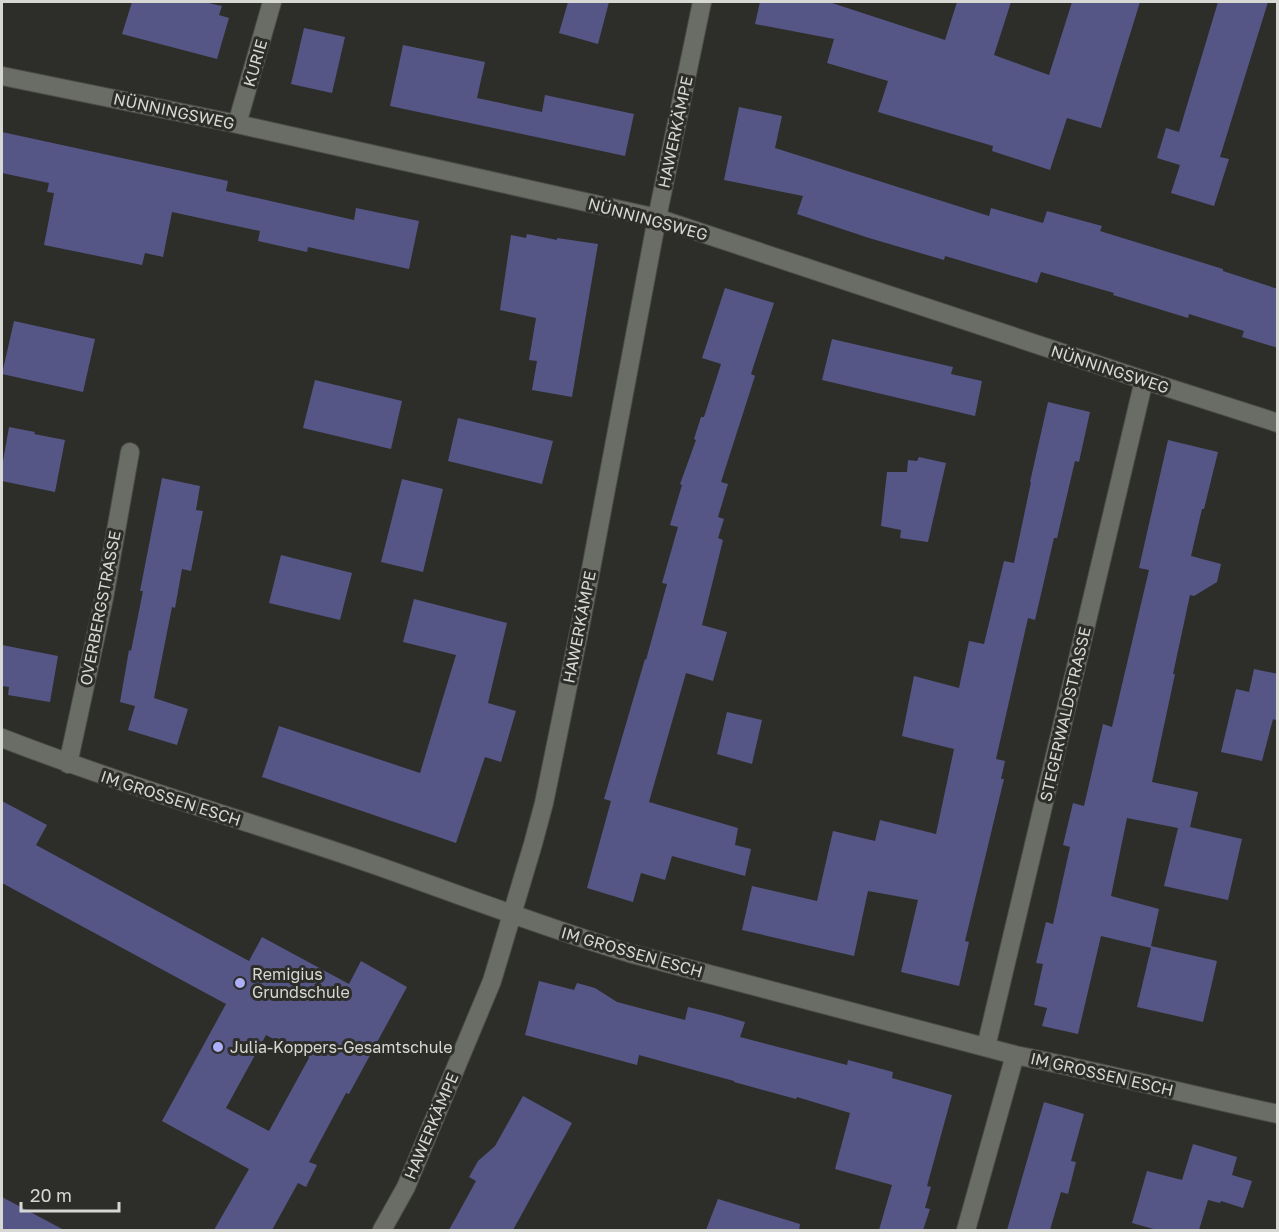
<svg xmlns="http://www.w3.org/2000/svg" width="1279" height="1232" viewBox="0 0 1279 1232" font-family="'Golos Text',sans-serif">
	<rect width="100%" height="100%" fill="#2d2e29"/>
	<path fill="#555686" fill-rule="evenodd" d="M 132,2 L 204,2 L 222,6 L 219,15 L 229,18 L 217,59 L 122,34 Z
		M 568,2 L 609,2 L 598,44 L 559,33 Z
		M 760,2 L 829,2 L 945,40 L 957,2 L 1011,2 L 994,55 L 1049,75 L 1072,2 L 1140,2 L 1101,128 L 1067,118 L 1050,170 L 992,151 L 993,146 L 878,112 L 888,81 L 827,63 L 834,39 L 755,24 Z
		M 1218,2 L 1268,2 L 1220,157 L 1229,159 L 1214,206 L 1171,193 L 1180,165 L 1157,158 L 1166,128 L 1179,132 Z
		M 304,28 L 345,37 L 332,93 L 291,84 Z
		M 403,45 L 485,62 L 477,98 L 542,112 L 545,95 L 634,114 L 625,156 L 390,106 Z
		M 739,107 L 782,116 L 775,148 L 989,216 L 991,208 L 1043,223 L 1047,211 L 1102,226 L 1100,231 L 1223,269 L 1223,271 L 1278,289 L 1278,348 L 1242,337 L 1244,331 L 1189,314 L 1188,318 L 1113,295 L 1114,293 L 1041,272 L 1037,283 L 945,256 L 944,260 L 869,238 L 797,214 L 803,196 L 724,180 Z
		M 2,132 L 228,181 L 226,191 L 354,220 L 356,208 L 419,221 L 409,269 L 308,247 L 307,252 L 258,241 L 260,231 L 172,212 L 163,257 L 145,253 L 142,265 L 44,245 L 54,193 L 47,192 L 49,183 L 2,173 Z
		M 527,234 L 557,240 L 557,238 L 598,244 L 572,397 L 532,390 L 537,361 L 529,360 L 536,318 L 500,310 L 511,235 L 526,238 Z
		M 725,288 L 774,303 L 751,374 L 755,376 L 721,482 L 728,484 L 718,517 L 724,519 L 718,538 L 723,540 L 702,625 L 727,632 L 713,681 L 686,673 L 649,802 L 738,828 L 735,845 L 751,849 L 745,876 L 672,856 L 665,880 L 641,873 L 633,902 L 587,888 L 611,801 L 604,799 L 645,659 L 646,660 L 667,584 L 662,583 L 678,527 L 670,525 L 682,485 L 680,484 L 696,440 L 694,439 L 701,417 L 704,417 L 721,364 L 702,358 Z
		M 14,321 L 95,339 L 83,392 L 2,374 Z
		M 832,339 L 953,367 L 951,374 L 982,381 L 975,416 L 822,380 Z
		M 315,380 L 402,401 L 391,449 L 303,428 Z
		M 1048,402 L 1090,412 L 1079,462 L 1075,461 L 1057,538 L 1054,538 L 1035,620 L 1028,618 L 996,759 L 1005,761 L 1001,779 L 1004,779 L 965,941 L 969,942 L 959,986 L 901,972 L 918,900 L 868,891 L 854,956 L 742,930 L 752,886 L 817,901 L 833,831 L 875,841 L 880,820 L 936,834 L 954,749 L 902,736 L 914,676 L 959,688 L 969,641 L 984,644 L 1004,561 L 1014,563 L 1031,482 L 1030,482 Z
		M 458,418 L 553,441 L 542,484 L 448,461 Z
		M 9,427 L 35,432 L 34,434 L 65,440 L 55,492 L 2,481 L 2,467 Z
		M 1168,440 L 1218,452 L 1204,509 L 1202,509 L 1191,556 L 1221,564 L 1217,582 L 1194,596 L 1190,595 L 1173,674 L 1175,674 L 1152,782 L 1198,792 L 1190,827 L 1242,839 L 1228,900 L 1164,886 L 1178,828 L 1127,818 L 1111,896 L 1159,909 L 1151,946 L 1217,961 L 1203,1022 L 1137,1007 L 1151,948 L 1101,936 L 1078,1034 L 1042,1026 L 1047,1008 L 1034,1005 L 1043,964 L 1036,963 L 1046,922 L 1053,924 L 1070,847 L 1063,845 L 1073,803 L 1084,806 L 1103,724 L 1112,727 L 1149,570 L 1139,568 Z
		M 919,457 L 946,463 L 928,542 L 900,538 L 901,530 L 881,526 L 887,472 L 907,472 L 908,460 L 917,461 Z
		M 162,478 L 200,486 L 196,510 L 203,511 L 191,571 L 182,569 L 175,608 L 172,607 L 154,698 L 188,709 L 177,745 L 128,730 L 135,706 L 120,702 L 129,650 L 131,651 L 143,591 L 140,591 Z
		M 402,479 L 443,489 L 423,572 L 381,562 Z
		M 281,555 L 352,573 L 340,620 L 269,603 Z
		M 414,599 L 507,623 L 488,703 L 516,711 L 501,762 L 485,757 L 456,843 L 262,777 L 279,726 L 420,773 L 456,655 L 403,642 Z
		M 2,645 L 58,656 L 50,702 L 8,695 L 9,687 L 2,686 Z
		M 1254,669 L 1278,674 L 1278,721 L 1273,719 L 1262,761 L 1221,752 L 1236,689 L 1249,692 Z
		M 727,712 L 762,720 L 752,764 L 717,754 Z
		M 2,801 L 47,825 L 36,845 L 249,961 L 262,937 L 349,984 L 361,961 L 407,987 L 349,1094 L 346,1093 L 309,1162 L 317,1165 L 306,1187 L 298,1183 L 272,1230 L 214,1230 L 249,1169 L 162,1121 L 226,1004 L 2,883 ZM 266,1035 L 309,1058 L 269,1131 L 226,1108 Z
		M 539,981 L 574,990 L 577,983 L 595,988 L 617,1002 L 685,1020 L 688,1007 L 717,1014 L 745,1022 L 740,1037 L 847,1065 L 848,1060 L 893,1072 L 892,1078 L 952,1095 L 927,1186 L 931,1187 L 925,1208 L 930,1209 L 923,1230 L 879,1230 L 892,1185 L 835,1169 L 850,1113 L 797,1097 L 796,1099 L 734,1082 L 734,1081 L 639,1055 L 637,1065 L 525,1035 Z
		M 523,1096 L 572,1123 L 513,1230 L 449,1230 L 476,1181 L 469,1177 L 478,1161 L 495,1146 Z
		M 1044,1102 L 1084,1114 L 1071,1161 L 1076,1162 L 1068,1194 L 1061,1192 L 1050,1230 L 1007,1230 Z
		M 1193,1144 L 1237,1157 L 1232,1175 L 1252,1181 L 1243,1208 L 1221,1201 L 1220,1203 L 1208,1200 L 1199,1230 L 1157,1230 L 1132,1223 L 1147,1171 L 1182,1180 Z
		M 2,1197 L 64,1230 L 2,1230 Z
		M 718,1199 L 800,1224 L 799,1230 L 706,1230 Z"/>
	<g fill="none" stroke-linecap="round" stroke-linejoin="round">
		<g stroke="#4b4c48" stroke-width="20">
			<path id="minor" d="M 2,76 L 237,124 L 657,218 L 1144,380 L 1278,423
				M 237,124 L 272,2
				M 2,738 C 115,782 231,816 346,855 C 440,887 533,924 629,953 L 1015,1055 C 1103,1072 1190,1095 1278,1114
				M 68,764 L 104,598 L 130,452
				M 986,1047 L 1144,380
				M 382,1230 L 406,1187 L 492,981 L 533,844 L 544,803 L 581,622 L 657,218 L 702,2
				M 966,1230 L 1015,1055"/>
		</g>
		<use href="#minor" stroke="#6a6c66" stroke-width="18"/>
	</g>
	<g fill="#adaffb" stroke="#2d2e29" stroke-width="2">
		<circle cx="240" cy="983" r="6"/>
		<circle cx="218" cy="1047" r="6"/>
	</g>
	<g text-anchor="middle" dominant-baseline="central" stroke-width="6" stroke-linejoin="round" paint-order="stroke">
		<g font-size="16" fill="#d7d7d4" stroke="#2d2e29">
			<text transform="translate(255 63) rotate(-74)">KURIE</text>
			<text transform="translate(174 111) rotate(12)">NÜNNINGSWEG</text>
			<text transform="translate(675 132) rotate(-78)">HAWERKÄMPE</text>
			<text transform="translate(648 219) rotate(15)">NÜNNINGSWEG</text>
			<text transform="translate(1110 369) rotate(18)">NÜNNINGSWEG</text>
			<text transform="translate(100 608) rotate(-79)">OVERBERGSTRASSE</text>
			<text transform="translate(579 627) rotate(-79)">HAWERKÄMPE</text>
			<text transform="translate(1065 714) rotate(-77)">STEGERWALDSTRASSE</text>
			<text transform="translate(171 798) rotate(18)">IM GROSSEN ESCH</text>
			<text transform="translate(632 952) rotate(16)">IM GROSSEN ESCH</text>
			<text transform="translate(1102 1074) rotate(13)">IM GROSSEN ESCH</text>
			<text transform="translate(431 1126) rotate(-67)">HAWERKÄMPE</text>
		</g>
		<g font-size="16" fill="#d7d7d4" stroke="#2d2e29" text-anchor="start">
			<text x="252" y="974">Remigius<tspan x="252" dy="18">Grundschule</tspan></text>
			<text x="230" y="1047">Julia-Koppers-Gesamtschule</text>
		</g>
	</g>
	<rect width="1279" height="1232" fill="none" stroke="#d7d7d4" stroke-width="6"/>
	<path d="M21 1202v9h98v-9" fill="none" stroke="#d7d7d4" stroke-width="3"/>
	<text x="30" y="1202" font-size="18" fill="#d7d7d4" stroke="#2d2e29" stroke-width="4.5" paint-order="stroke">20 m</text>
</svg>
